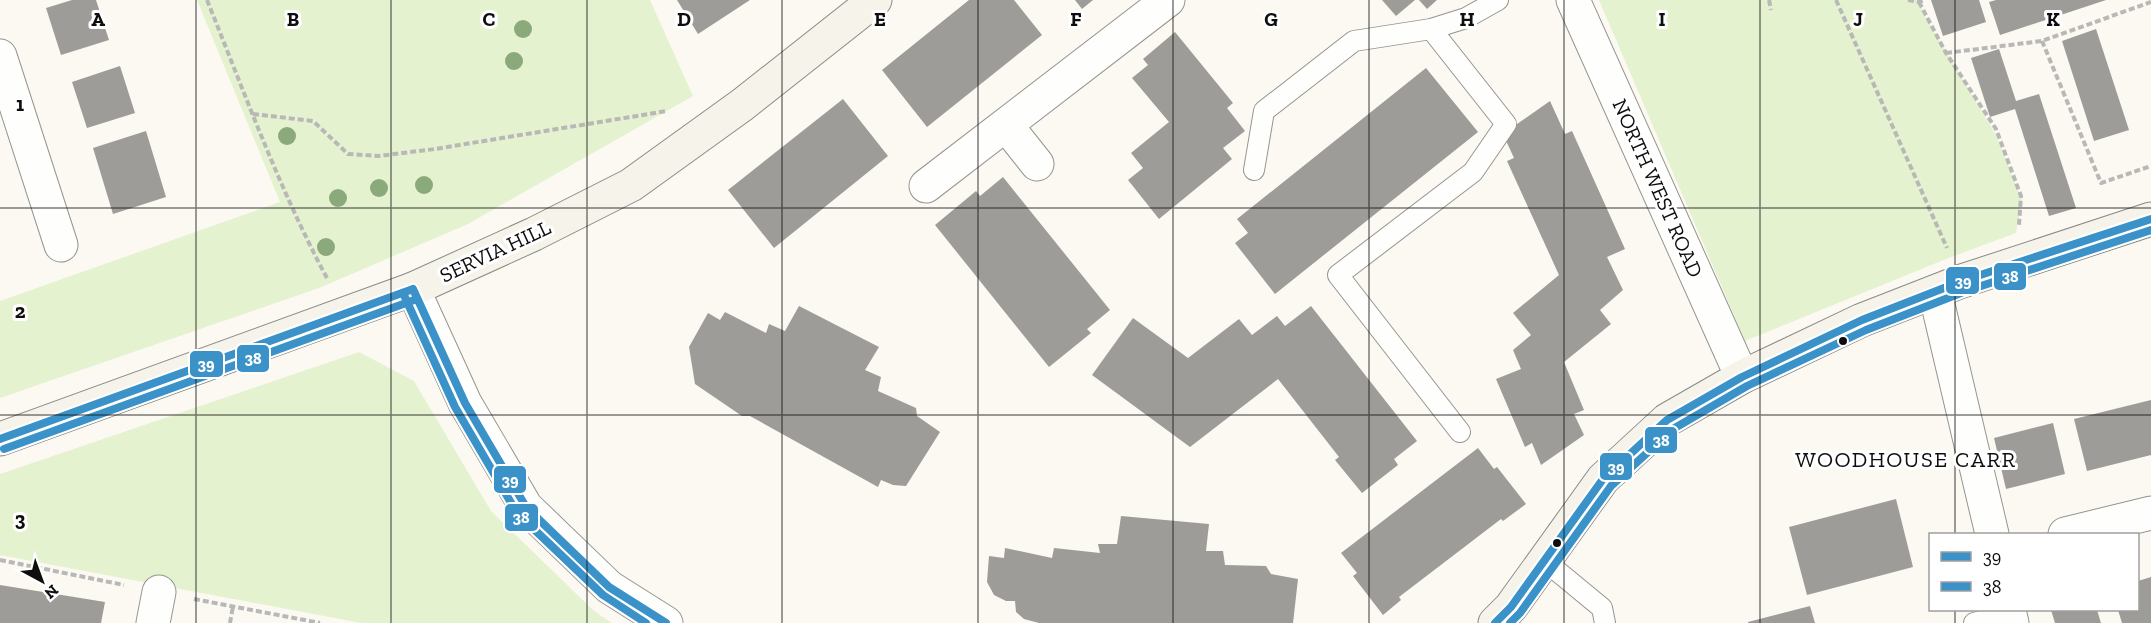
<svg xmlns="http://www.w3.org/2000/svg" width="2151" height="623" viewBox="0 0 2151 623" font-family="'Zilla Slab',serif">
	<rect width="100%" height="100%" fill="#fbf9f2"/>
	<path fill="#e5f2d0" d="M 197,0 L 650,0 L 693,96 L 468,224 L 319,288 L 0,398 L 0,301 L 280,202 Z
		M 1599,0 L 1920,0 L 1923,13 L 1996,135 L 2022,200 L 2016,233 L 1946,259 L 1745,341 Z
		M 359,352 L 414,381 L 491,511 L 594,611 L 612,623 L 361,623 L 0,555 L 0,474 Z"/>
	<path fill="#9e9c98" d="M 72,0 L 96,0 L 109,40 L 61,55 L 46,8 Z
		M 677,0 L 750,0 L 698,34 Z
		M 969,0 L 1014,0 L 1042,35 L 927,127 L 882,70 Z
		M 1075,0 L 1093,0 L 1082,9 Z
		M 1382,0 L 1415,0 L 1396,16 Z
		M 1419,0 L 1437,0 L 1427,9 Z
		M 1931,0 L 1979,0 L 1986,22 L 1943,36 Z
		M 1996,0 L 2106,0 L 2000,35 L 1989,2 Z
		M 2096,29 L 2129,130 L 2094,141 L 2062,41 Z
		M 1175,32 L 1233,103 L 1227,108 L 1245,131 L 1223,148 L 1232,159 L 1159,219 L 1128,180 L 1143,168 L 1131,153 L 1169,122 L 1132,78 L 1148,65 L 1143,59 Z
		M 1999,49 L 2016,101 L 2039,94 L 2076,208 L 2049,216 L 2015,109 L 1990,117 L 1971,58 Z
		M 120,66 L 135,113 L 87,128 L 72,82 Z
		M 1426,68 L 1478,132 L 1275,294 L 1235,243 L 1248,233 L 1237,219 Z
		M 843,99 L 888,156 L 774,248 L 728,190 Z
		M 1550,101 L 1565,134 L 1572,131 L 1625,249 L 1607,257 L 1623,290 L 1600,310 L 1611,324 L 1564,362 L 1584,410 L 1574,414 L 1584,435 L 1541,465 L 1532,443 L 1525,447 L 1496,379 L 1521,369 L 1513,350 L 1531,335 L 1513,313 L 1559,275 L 1507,161 L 1514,158 L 1503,134 Z
		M 146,131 L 166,197 L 113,214 L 93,148 Z
		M 1003,177 L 1110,310 L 1087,329 L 1091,333 L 1049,367 L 935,225 L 976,191 L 980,196 Z
		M 799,306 L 879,347 L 865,370 L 881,377 L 878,391 L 916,408 L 917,416 L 940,432 L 906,486 L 893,485 L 881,480 L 878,487 L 750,416 L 742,416 L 695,384 L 689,347 L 708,313 L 720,320 L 725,312 L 766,333 L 769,324 L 785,331 Z
		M 1311,306 L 1417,441 L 1394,459 L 1398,465 L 1362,493 L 1335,460 L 1339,457 L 1278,379 L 1190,447 L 1092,375 L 1133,318 L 1188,358 L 1239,319 L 1252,335 L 1277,316 L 1285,326 Z
		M 2151,400 L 2151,455 L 2087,471 L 2074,419 Z
		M 2053,423 L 2065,474 L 2006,489 L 1994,438 Z
		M 1478,448 L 1494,469 L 1497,467 L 1526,504 L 1503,521 L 1501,519 L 1399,597 L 1401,600 L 1383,615 L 1353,576 L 1357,573 L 1341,553 Z
		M 1896,499 L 1913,567 L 1807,595 L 1789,527 Z
		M 1121,516 L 1209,524 L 1206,551 L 1223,551 L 1225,565 L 1266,566 L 1271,574 L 1298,579 L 1293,623 L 1039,623 L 1024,619 L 1016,612 L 1015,601 L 1006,601 L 994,595 L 987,582 L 989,556 L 1004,558 L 1005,548 L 1052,558 L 1054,548 L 1100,553 L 1098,544 L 1117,544 Z
		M 2151,577 L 2151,623 L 2122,623 L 2118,610 L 2138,610 L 2138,581 Z
		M 0,585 L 105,602 L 101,623 L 0,623 Z
		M 1810,606 L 1815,623 L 1748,623 L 1748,622 Z
		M 2051,610 L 2097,610 L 2101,623 L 2055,623 Z"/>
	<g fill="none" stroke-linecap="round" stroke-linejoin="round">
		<g stroke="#959491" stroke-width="22">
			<path id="lane" d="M 1431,29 L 1506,124 L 1473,172 L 1338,275 L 1460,432
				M 1254,170 L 1264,111 L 1354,41 L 1431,29 L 1466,18 L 1498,0
				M 1545,561 L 1602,608 L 1605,623
				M 1974,623 L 2010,613"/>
		</g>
		<g stroke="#959491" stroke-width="35">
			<path id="street" d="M 1573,0 L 1742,377
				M 0,56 L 61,245
				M 1006,125 L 1037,164
				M 926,186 L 1168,0
				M 413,289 L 465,403 L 526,507 L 609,587 L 666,623
				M 1935,292 L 1992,534
				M 2065,534 L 2151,513
				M 2009,610 L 2012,623
				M 153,623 L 159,592"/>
		</g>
		<g stroke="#8b8a87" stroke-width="35">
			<path id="secondary" d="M 0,439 L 413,289 L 534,234 L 631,185 L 742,105 L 875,0
				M 1495,623 L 1511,607 L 1603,479 L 1667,420 L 1742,377 L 1862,320 L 1962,281 L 2151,219"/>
		</g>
		<path stroke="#b8b8b6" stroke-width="4" stroke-dasharray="6 3" stroke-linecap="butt" d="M 207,0 C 245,94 280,191 328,280
			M 1769,0 L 1771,10
			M 1836,0 L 1947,248
			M 1908,0 L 1919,2 L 1925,0
			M 1919,2 L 1946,53 L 1996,129 L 2021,196 L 2019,225
			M 2042,41 L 2101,183 L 2151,166
			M 1946,53 L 2042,41 L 2151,2
			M 253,114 L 313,121 L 348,154 L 379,156 L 435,149 L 667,111
			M 0,560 L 124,585
			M 194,599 L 320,623
			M 230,623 L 233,606"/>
		<use href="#lane" stroke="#fefefd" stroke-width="20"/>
		<use href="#street" stroke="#fefefd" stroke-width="33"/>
		<use href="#secondary" stroke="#f5f3ea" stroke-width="33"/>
		<g stroke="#fff" stroke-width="12">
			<path id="bus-1" d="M 413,289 L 465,403 L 526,507 L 609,587 L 666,623
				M 0,439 L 413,289
				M 1495,623 L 1511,607 L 1603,479 L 1667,420 L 1742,377 L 1862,320 L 1962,281 L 2151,219"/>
		</g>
		<g stroke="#fff" stroke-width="12">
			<path id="bus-2" d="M 403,293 L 455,407 L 517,513 L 603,595 L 646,623
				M 4,449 L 417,299
				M 1510,623 L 1520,613 L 1611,486 L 1673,429 L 1747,386 L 1866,330 L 1966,291 L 2151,230"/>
		</g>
		<use href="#bus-1" stroke="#3a92c8" stroke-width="8"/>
		<use href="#bus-2" stroke="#3a92c8" stroke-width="8"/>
	</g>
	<g fill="#8aaa7b">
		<circle cx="523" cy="29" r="9"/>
		<circle cx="514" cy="61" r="9"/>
		<circle cx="287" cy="136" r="9"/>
		<circle cx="424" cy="185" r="9"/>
		<circle cx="379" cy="188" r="9"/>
		<circle cx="338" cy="198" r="9"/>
		<circle cx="326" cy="247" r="9"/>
	</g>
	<path fill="none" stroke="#0e0e0e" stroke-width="1.5" stroke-opacity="0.55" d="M 196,0 L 196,623M 391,0 L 391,623M 587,0 L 587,623M 782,0 L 782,623M 978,0 L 978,623M 1173,0 L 1173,623M 1369,0 L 1369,623M 1564,0 L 1564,623M 1760,0 L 1760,623M 1955,0 L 1955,534M 0,208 L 2151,208M 0,415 L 2151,415M 1955,610 L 1955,623"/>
	<g fill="#0e0e0e" stroke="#fff" stroke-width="2">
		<circle cx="1843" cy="341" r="5"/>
		<circle cx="1557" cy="543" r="5"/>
	</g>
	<g text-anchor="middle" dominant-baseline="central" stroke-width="6" stroke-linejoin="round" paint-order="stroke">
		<g font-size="21" fill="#0e0e0e" stroke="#fff">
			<text transform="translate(1658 188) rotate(66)">NORTH WEST ROAD</text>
			<text transform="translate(495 251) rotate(-25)">SERVIA HILL</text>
		</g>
		<g font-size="22" letter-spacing="1.5" fill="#0e0e0e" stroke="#fff">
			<text x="1906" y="459">WOODHOUSE CARR</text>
		</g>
	</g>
	<g font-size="20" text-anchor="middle" font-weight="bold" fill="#0e0e0e" stroke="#fff" stroke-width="6" stroke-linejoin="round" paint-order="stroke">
		<text x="98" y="26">A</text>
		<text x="293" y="26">B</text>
		<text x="489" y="26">C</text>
		<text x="684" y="26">D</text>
		<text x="880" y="26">E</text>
		<text x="1076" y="26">F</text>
		<text x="1271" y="26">G</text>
		<text x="1467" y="26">H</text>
		<text x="1662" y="26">I</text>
		<text x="1858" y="26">J</text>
		<text x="2053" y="26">K</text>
		<text x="20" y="111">1</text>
		<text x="20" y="318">2</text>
		<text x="20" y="526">3</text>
	</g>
	<g stroke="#fff" stroke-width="2">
		<rect x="1993" y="262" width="34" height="29" rx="6" fill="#3a92c8"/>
		<rect x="1945" y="266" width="35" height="29" rx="6" fill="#3a92c8"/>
		<rect x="236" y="344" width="34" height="29" rx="6" fill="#3a92c8"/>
		<rect x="189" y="350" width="35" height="28" rx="6" fill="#3a92c8"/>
		<rect x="1644" y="426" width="34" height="28" rx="6" fill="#3a92c8"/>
		<rect x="1599" y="452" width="34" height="29" rx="6" fill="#3a92c8"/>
		<rect x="493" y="465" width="34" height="29" rx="6" fill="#3a92c8"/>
		<rect x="504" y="503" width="35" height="29" rx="6" fill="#3a92c8"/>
	</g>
	<g font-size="16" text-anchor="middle" font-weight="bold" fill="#fff">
		<text x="2010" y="282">38</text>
		<text x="1963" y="287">39</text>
		<text x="253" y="364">38</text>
		<text x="206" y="370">39</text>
		<text x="1661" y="446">38</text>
		<text x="1616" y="473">39</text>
		<text x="510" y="486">39</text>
		<text x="521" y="523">38</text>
	</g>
	<rect x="1929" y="533" width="210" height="78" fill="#ffffff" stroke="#9f9f9f" stroke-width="1.5"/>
	<rect x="1941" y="552" width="30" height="9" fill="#3a92c8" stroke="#9f9f9f" stroke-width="1.5"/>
	<text x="1983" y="563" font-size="18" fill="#0e0e0e">39</text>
	<rect x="1941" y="582" width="30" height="9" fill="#3a92c8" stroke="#9f9f9f" stroke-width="1.5"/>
	<text x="1983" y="593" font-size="18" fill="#0e0e0e">38</text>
	<g transform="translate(42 581) rotate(139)" stroke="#ffffff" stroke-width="4.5" paint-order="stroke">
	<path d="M0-4.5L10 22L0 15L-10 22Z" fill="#0e0e0e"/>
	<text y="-9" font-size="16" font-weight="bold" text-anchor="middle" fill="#0e0e0e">N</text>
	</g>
</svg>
